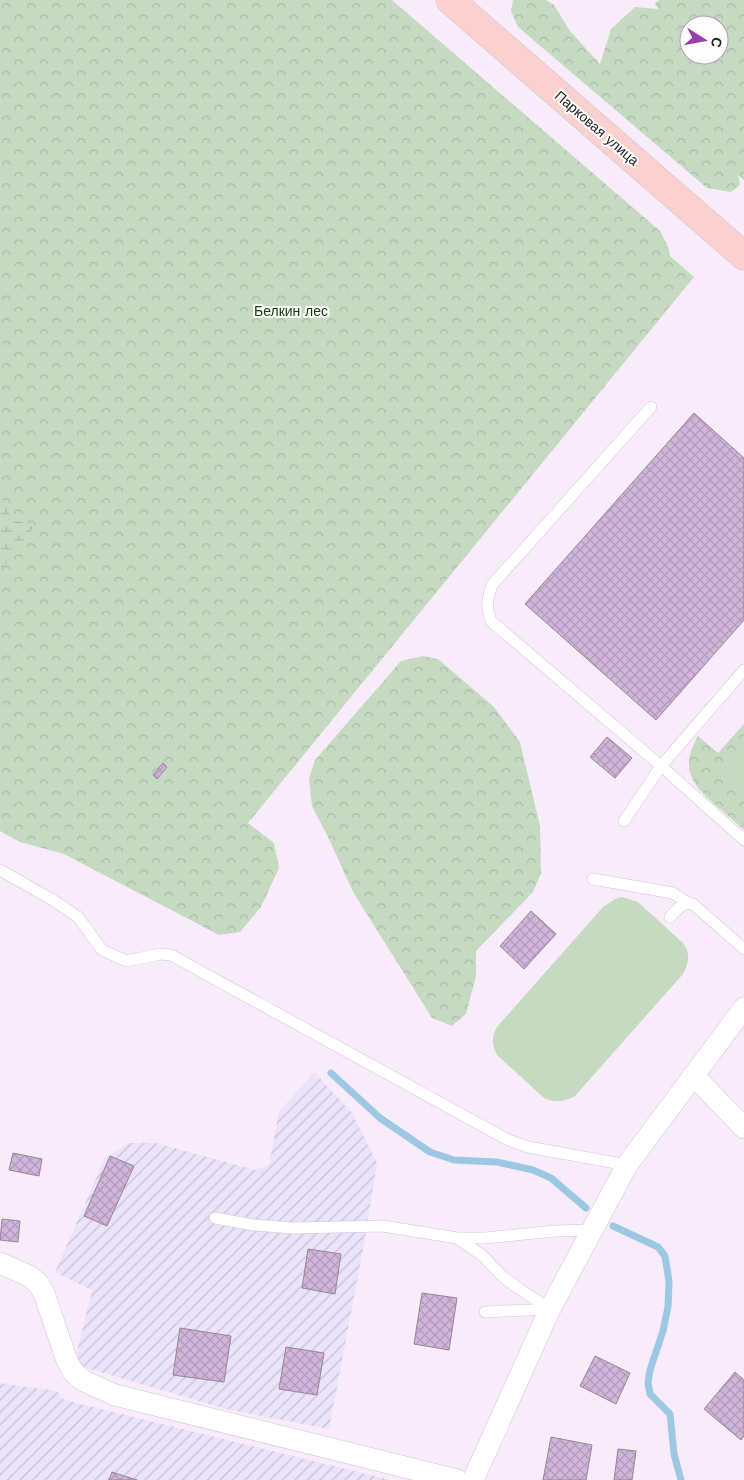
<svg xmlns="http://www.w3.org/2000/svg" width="744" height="1480" viewBox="0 0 744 1480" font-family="'Work Sans',sans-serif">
	<defs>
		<pattern id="industrial-furrows" width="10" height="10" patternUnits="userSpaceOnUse" patternTransform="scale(1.25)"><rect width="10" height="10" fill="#eae3f9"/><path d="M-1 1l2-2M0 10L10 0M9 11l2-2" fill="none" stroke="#c9c2d5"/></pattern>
		<pattern id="forest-crowns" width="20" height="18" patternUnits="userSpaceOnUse" patternTransform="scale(1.25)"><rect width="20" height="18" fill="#c6dac2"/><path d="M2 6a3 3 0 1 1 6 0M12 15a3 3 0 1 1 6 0" fill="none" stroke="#aabba7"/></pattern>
		<pattern id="wetland-marsh" width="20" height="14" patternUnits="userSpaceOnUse" patternTransform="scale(1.25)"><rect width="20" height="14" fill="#c6dac2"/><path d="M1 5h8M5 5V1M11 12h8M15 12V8" fill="none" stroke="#aabba7"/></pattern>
		<pattern id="building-cross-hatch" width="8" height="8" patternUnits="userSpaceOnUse" patternTransform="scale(1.25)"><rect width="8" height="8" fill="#d1b4d9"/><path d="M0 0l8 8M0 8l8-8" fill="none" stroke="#b39aba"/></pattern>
	</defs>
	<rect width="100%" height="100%" fill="#f8ecfb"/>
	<path fill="url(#industrial-furrows)" d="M 315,1073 L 352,1113 L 377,1163 L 364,1244 L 329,1429 L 226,1409 L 80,1366 L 77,1351 L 92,1290 L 55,1272 L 105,1158 L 129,1143 L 156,1143 L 255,1170 L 269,1165 L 279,1111 Z
		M 0,1383 L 57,1391 L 64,1400 L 391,1480 L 0,1480 Z"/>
	<path fill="url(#forest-crowns)" fill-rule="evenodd" d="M 0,0 L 392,0 L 660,231 L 669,249 L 670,256 L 694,277 L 248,823 L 274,843 L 279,868 L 261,907 L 240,932 L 219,935 L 64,854 L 20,842 L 0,831 Z
		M 513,0 L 546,0 L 554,5 L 570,31 L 600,64 L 611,29 L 635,7 L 658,9 L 655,3 L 659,0 L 744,0 L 744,180 L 738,175 L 740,185 L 731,192 L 707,188 L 518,27 L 511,11 ZM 689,25 L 719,25 L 719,55 L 689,55 Z
		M 423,656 L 438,659 L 494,707 L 520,742 L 540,826 L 541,873 L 533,892 L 476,951 L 476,976 L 466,1014 L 452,1026 L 432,1018 L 353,892 L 329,839 L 312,806 L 309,779 L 315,760 L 401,661 Z
		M 744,724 L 744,830 C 734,821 724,812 714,804 C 690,782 680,768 698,736 L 718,753 Z"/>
	<path fill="url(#wetland-marsh)" d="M 0,495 L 12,519 L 34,526 L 18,551 L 0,570 Z"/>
	<path fill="#c6dac2" d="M 744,740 L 744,793 L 717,771 Z
		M 622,897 L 638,902 L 683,943 C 691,955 689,962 683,974 L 575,1096 C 563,1102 556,1103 544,1098 L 497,1055 C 492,1045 491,1037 497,1027 L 603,907 L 615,899 Z"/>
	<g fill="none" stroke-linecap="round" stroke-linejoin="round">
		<path stroke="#9cc8e4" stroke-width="7" d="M 331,1073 L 380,1118 L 430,1152 L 454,1160 L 497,1162 L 533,1170 L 551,1178 L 586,1208
			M 613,1226 L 658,1247 L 665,1256 L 669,1281 L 668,1307 L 663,1331 L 650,1370 L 648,1383 L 650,1394 L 670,1414 L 674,1454 L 681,1480"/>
	</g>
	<path fill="url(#building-cross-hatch)" stroke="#928795" d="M 694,413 L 744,458 L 744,620 L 656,720 L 525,604 Z
		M 607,737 L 632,758 L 615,778 L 590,757 Z
		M 163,763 L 167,767 L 157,779 L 153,775 Z
		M 531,911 L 556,934 L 524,969 L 500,946 Z
		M 13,1153 L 42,1159 L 39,1176 L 9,1170 Z
		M 110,1156 L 134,1166 L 107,1226 L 84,1216 Z
		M 2,1219 L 20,1221 L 18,1242 L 0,1240 Z
		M 308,1249 L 341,1254 L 335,1294 L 302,1288 Z
		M 422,1293 L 457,1298 L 449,1350 L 414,1344 Z
		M 180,1328 L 231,1336 L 224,1382 L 173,1375 Z
		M 286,1347 L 324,1353 L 317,1395 L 279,1389 Z
		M 595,1356 L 630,1373 L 616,1404 L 580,1386 Z
		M 735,1372 L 744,1380 L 744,1436 L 741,1440 L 704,1409 Z
		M 551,1437 L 592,1445 L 586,1480 L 543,1480 Z
		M 618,1449 L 636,1451 L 632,1480 L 614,1480 Z
		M 112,1472 L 137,1480 L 109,1480 Z"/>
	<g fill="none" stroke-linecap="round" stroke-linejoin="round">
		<g stroke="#d0c5d3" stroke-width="12">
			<path id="lane" d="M 744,670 L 661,766 L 744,840
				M 624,821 L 661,766 L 491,621 C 486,607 487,599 492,585 L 651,407
				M 0,870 L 53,900 L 78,917 L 102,950 L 127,961 L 160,954 L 171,955 L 508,1140 L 528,1147 L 627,1165
				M 593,879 L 673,893 L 688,903
				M 670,917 C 677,910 683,901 693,904 L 744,949
				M 215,1218 L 253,1225 L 293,1228 L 383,1226 L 457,1238 L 485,1238 L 555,1231 L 591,1230
				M 457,1238 L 483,1256 L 502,1276 L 518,1288 L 550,1309
				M 485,1312 L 550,1309"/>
		</g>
		<g stroke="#d0c5d3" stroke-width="22">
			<path id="street" d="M 693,1075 L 744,1128
				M 0,1263 L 29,1276 L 37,1282 L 44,1293 L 67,1361 L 74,1373 L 84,1381 L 115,1395 L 457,1480
				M 473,1480 L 550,1309 L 627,1165 L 744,1008"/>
		</g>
		<g stroke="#d0c5d3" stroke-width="29">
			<path id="secondary" d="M 450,0 L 744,256"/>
		</g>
		<use href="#lane" stroke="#fff" stroke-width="11"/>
		<use href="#street" stroke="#fff" stroke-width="21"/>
		<use href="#secondary" stroke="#fbd1cf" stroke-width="28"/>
	</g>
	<g text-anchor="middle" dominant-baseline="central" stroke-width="4" stroke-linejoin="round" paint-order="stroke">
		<g font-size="14" fill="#252126" stroke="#fefefe">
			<text transform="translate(597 128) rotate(41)">Парковая улица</text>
		</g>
		<g font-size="14" fill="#103b09" stroke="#fefefe">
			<text x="291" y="311">Белкин лес</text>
		</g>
	</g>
	<g transform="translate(704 40) rotate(101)"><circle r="24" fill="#fefefe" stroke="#a7a6a8"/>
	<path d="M0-4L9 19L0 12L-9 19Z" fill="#983faa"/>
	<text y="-8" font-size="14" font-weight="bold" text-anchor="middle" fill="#252126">С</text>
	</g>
</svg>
